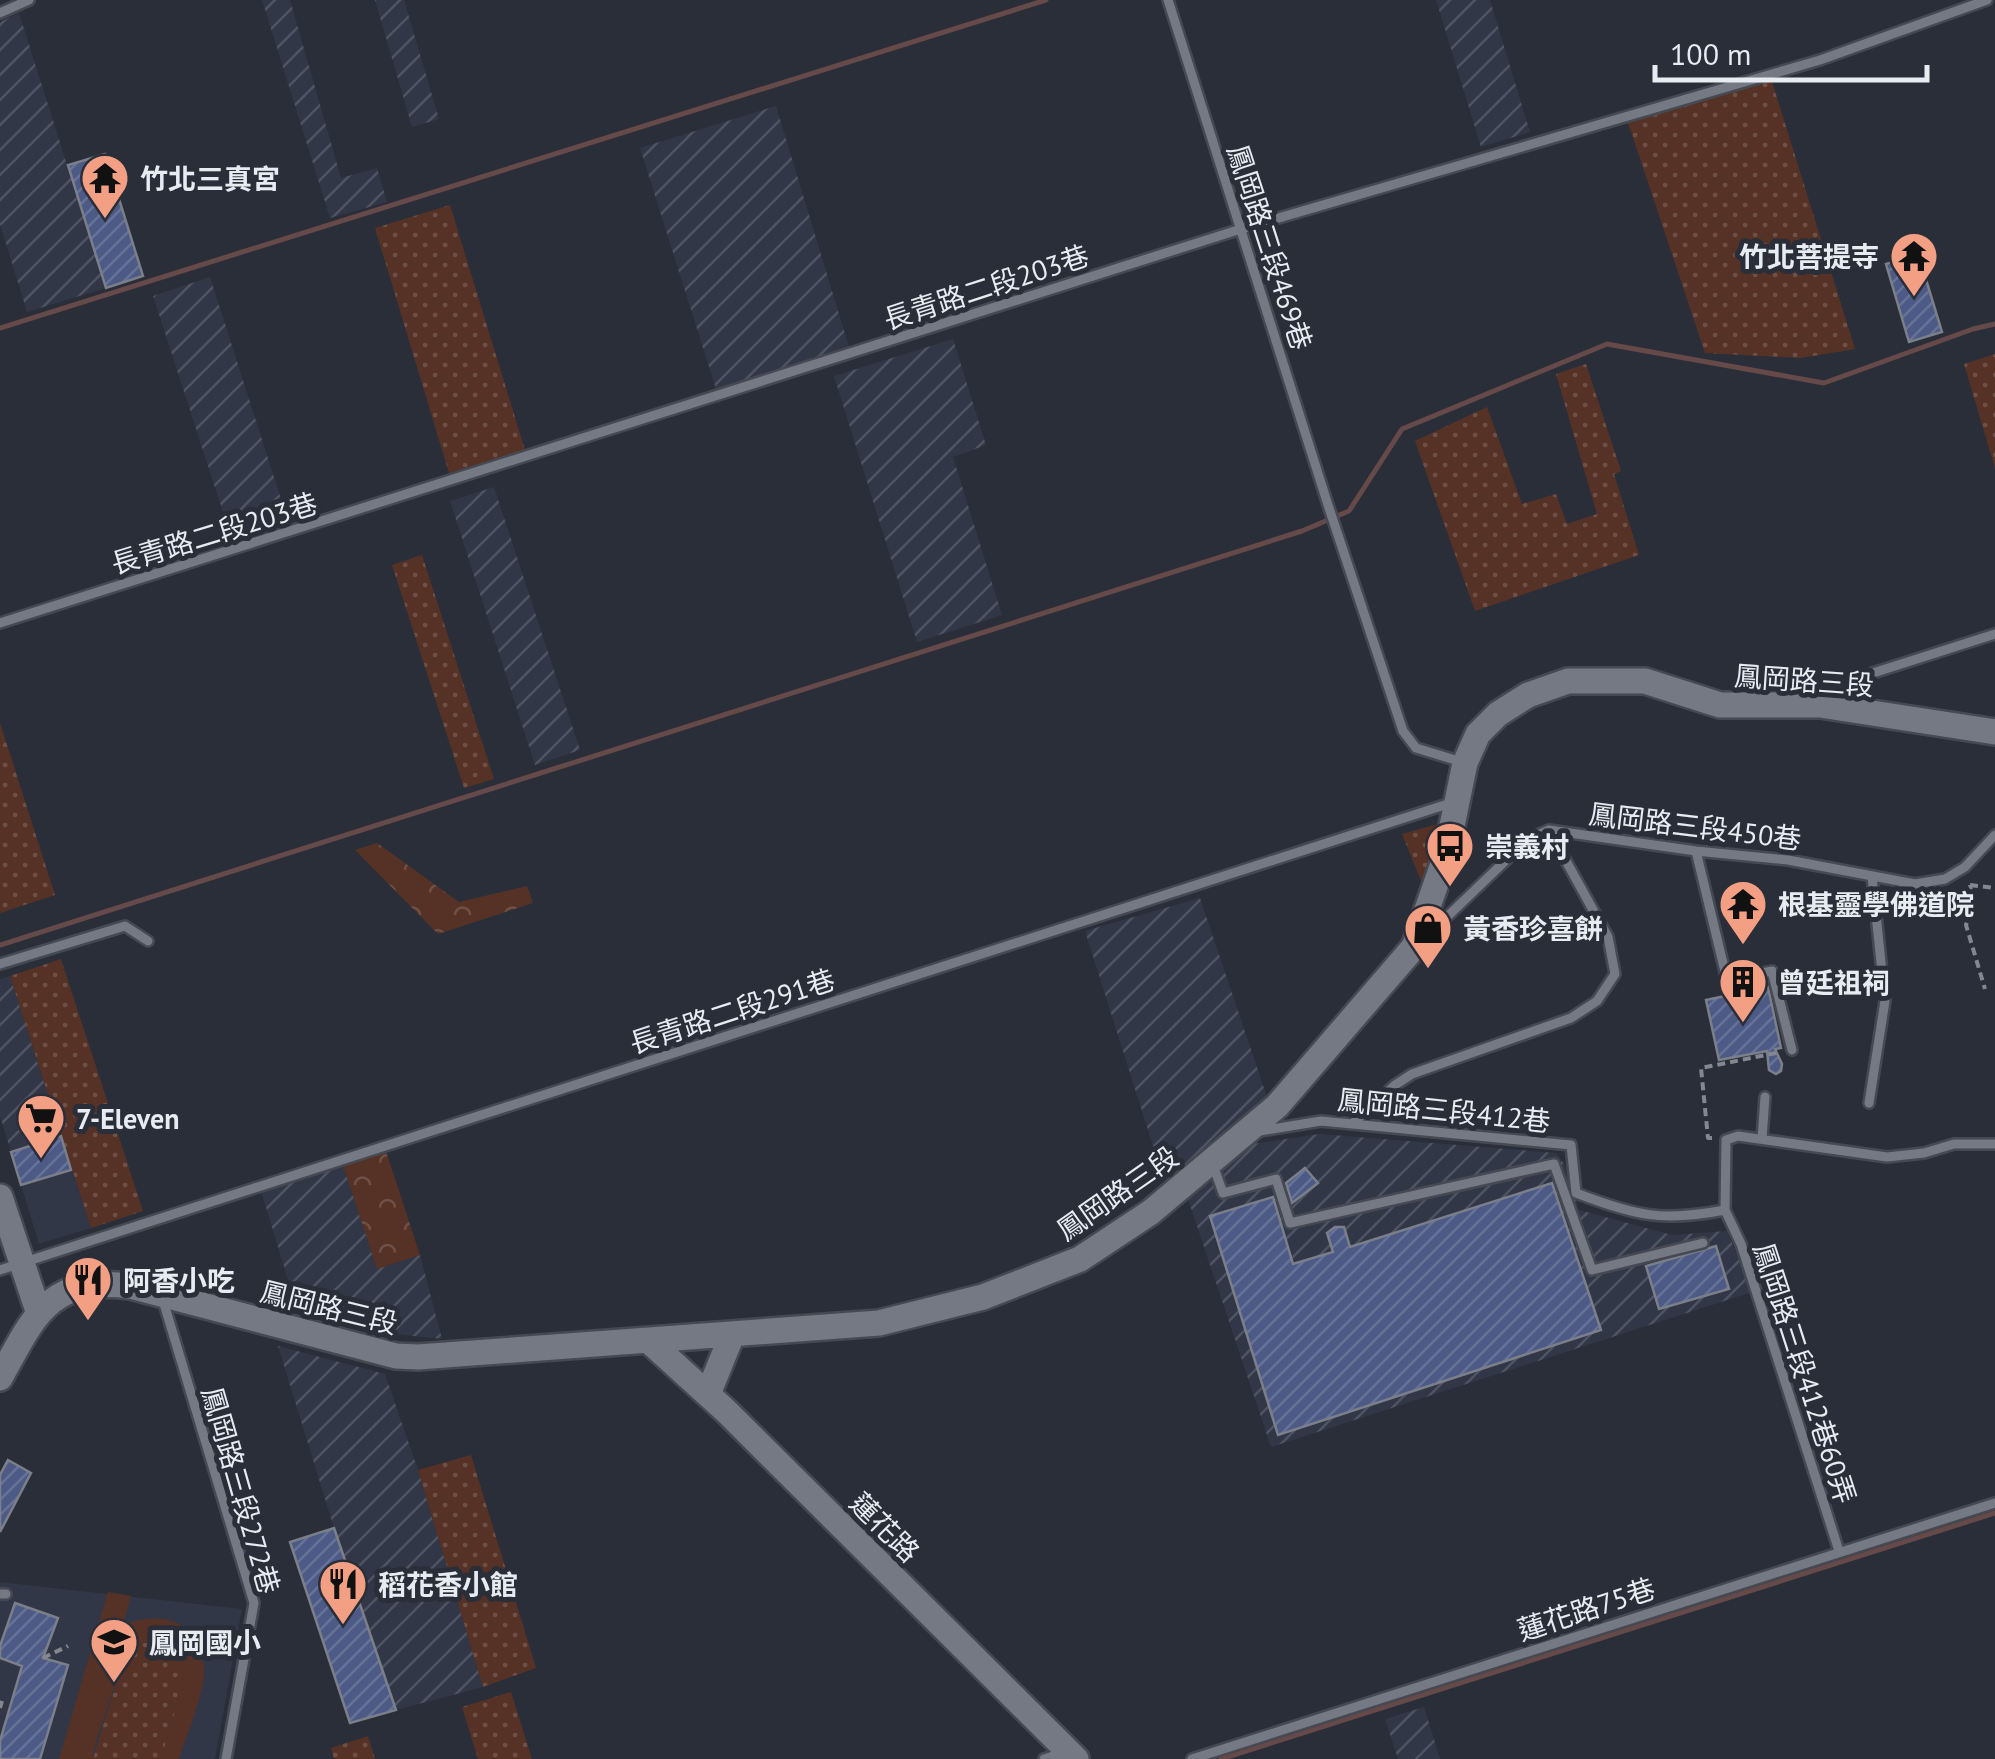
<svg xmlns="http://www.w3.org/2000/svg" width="1995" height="1759" viewBox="0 0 1995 1759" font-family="'PT Sans','Noto Sans TC',sans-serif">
	<defs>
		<pattern id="industrial-furrows" width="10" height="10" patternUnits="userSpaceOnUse" patternTransform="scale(2.5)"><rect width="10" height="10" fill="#313747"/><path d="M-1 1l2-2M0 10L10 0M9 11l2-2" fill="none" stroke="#4f5462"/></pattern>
		<pattern id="grass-dots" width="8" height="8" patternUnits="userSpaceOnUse" patternTransform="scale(2.5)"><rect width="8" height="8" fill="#563226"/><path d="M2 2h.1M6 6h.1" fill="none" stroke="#6e5046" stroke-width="1.8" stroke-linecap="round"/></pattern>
		<pattern id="forest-crowns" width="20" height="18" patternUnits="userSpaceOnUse" patternTransform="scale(2.5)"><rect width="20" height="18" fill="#563226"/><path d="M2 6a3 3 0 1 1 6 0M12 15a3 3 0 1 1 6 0" fill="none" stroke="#6e5046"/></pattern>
		<pattern id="building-hatch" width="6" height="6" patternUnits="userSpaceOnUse" patternTransform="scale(2.5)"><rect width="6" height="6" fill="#4c5a85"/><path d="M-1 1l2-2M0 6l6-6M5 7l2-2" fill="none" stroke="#667297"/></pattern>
	</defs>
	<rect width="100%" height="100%" fill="#2a2e38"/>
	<path fill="#313747" d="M 61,1136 L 91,1228 L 39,1244 L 11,1152 Z
		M 0,1582 L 242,1609 L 215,1759 L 0,1759 Z"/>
	<path fill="url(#industrial-furrows)" d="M 262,0 L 290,0 L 341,178 L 377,168 L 387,202 L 330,218 Z
		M 375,0 L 404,0 L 439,119 L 412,127 Z
		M 1436,0 L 1490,0 L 1530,132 L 1481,147 Z
		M 19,13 L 106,288 L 27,312 L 0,224 L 0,22 Z
		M 776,106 L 849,347 L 716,389 L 640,148 Z
		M 210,277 L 289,524 L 233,543 L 153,296 Z
		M 953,339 L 986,445 L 953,457 L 1002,615 L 917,642 L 834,376 Z
		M 494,487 L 580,750 L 535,765 L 450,501 Z
		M 1200,898 L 1270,1106 L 1167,1190 L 1085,931 Z
		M 10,976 L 61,1136 L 11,1152 L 0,1116 L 0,979 Z
		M 1320,1134 L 1556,1153 L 1565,1165 L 1579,1210 L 1672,1235 L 1727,1231 L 1752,1292 L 1271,1447 L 1187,1196 L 1245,1145 Z
		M 343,1165 L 377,1269 L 420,1255 L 442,1339 L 357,1330 L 297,1309 L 261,1191 Z
		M 278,1346 L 385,1374 L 418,1470 L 483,1687 L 396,1710 L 334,1528 Z
		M 1424,1707 L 1440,1759 L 1398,1759 L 1385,1719 Z"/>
	<path fill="url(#grass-dots)" d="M 1770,75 L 1855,349 L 1801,358 L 1705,353 L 1627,120 Z
		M 450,205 L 525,450 L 449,473 L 375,228 Z
		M 1995,354 L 1995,468 L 1964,364 Z
		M 1586,364 L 1621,471 L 1614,474 L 1639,555 L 1475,611 L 1415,441 L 1487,407 L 1522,504 L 1556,494 L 1567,524 L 1597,514 L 1556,374 Z
		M 422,555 L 494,779 L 464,788 L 392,565 Z
		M 0,723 L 55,895 L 0,913 Z
		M 1445,822 L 1426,893 L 1402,834 Z
		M 61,959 L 143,1211 L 91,1228 L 10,976 Z
		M 471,1455 L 536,1668 L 483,1687 L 418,1470 Z
		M 154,1642 L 175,1651 L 182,1660 L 184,1681 L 161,1759 L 93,1759 L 124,1657 L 142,1643 Z
		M 511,1692 L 532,1759 L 478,1759 L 462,1707 Z
		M 368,1736 L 375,1759 L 334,1759 L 331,1748 Z"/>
	<path fill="url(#forest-crowns)" d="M 377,843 L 459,902 L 527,886 L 533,903 L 438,934 L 355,850 Z
		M 386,1151 L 420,1255 L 377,1269 L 343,1165 Z"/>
	<path fill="#563226" d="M 108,1592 L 131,1596 L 123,1625 C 153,1613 190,1615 200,1652 C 202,1659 205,1668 204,1675 C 201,1703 187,1733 179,1759 L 161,1759 L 184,1681 L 182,1660 L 175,1651 C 128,1620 119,1673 108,1706 C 103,1723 94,1742 93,1759 L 59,1759 Z"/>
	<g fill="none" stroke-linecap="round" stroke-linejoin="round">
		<path stroke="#664949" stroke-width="5" d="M 0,328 L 1046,0
			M 0,945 L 1302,531 L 1349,511 L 1402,429 L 1607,344 L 1824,383 L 1973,329 L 1995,324
			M 1221,1759 L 1995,1513"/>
	</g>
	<path fill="url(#building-hatch)" stroke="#7b7f8a" stroke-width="2.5" d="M 105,154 L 143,276 L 106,288 L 68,165 Z
		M 1918,253 L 1942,332 L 1909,342 L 1886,264 Z
		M 1768,987 L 1781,1048 L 1775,1049 L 1782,1064 L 1781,1071 L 1776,1074 L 1769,1070 L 1767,1051 L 1719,1060 L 1706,1000 Z
		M 61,1136 L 71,1170 L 21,1185 L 11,1152 Z
		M 1305,1168 L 1318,1183 L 1292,1203 L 1286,1183 Z
		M 1552,1183 L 1601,1330 L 1278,1435 L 1210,1216 L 1273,1197 L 1293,1264 L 1333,1252 L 1327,1233 L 1335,1227 L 1344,1227 L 1350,1247 Z
		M 1716,1246 L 1729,1289 L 1659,1309 L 1646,1266 Z
		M 8,1460 L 31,1473 L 0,1532 L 0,1475 Z
		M 334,1528 L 396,1710 L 350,1723 L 290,1542 Z
		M 15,1603 L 58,1618 L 43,1658 L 68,1665 L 40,1759 L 0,1759 L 0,1741 L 22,1666 L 0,1658 L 0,1646 Z"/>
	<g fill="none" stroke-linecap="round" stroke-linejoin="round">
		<g stroke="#464952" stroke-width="14">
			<path id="lane" d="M 1168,0 L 1329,508 L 1403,731 L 1416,748 L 1462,762
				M 0,13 L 29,0
				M 0,623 L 1241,229 L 1820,60 L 1987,0
				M 1821,702 L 1826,688 L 1995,634
				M 1696,851 L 1727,980 L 1772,971 L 1792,1050
				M 1426,937 L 1528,839 L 1549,830 L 1696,851 L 1788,860 L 1915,884 L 1945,879 L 1965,867 L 1995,835
				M 0,964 L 125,926 L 148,941
				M 1869,1103 L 1885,1001 L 1872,876
				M 1353,1123 L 1395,1085 L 1412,1074 L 1571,1018 L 1597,1001 L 1615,974 L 1608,937 L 1549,830
				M 1260,1131 L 1321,1121 L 1571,1145 L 1576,1193 C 1636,1216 1662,1222 1725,1210 L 1726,1140 L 1738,1136 L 1887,1157 L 1924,1153 L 1954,1144 L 1995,1144
				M 1762,1139 L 1765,1097
				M 1213,1165 L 1223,1193 L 1276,1179 L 1290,1223 L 1554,1164 L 1592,1270 L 1703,1243
				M 1725,1210 L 1741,1244 L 1839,1551
				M 0,1270 L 1454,802
				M 162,1297 L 254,1603 L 226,1759
				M 0,1594 L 6,1594
				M 1044,1759 L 1065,1752
				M 1192,1759 L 1995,1503"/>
		</g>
		<g stroke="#464952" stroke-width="30">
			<path id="secondary" d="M 0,1197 L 38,1311
				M 649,1341 L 726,1411 L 1076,1759
				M 0,1378 C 34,1317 48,1276 130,1286 L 396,1356 L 418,1357 L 879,1323 L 983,1297 L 1080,1259 L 1151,1212 L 1277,1106 L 1414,947 L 1446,855 L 1465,763 L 1478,734 L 1498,714 L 1528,695 L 1568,681 L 1645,681 L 1720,705 L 1820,705 L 1995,732
				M 708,1394 L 732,1335"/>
		</g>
		<path stroke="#83878f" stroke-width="4" stroke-dasharray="8 5" stroke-linecap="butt" d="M 1970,885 L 1973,905 L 1966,925 L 1985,989
			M 1970,885 L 1995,888
			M 1712,1138 L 1708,1138 L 1701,1068 L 1781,1052
			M 43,1658 L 68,1646
			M 0,1708 L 2,1701"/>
		<use href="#lane" stroke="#747984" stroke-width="9"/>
		<use href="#secondary" stroke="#747984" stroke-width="25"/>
	</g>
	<defs>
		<g id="temple-pin" transform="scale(2.5)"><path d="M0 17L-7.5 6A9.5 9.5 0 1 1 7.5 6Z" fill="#f39f84" stroke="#2a2e38"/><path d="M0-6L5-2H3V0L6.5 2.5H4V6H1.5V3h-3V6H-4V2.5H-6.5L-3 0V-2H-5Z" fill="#111"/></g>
		<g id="bus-pin" transform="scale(2.5)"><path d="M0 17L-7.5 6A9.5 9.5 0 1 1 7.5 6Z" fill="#f39f84" stroke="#2a2e38"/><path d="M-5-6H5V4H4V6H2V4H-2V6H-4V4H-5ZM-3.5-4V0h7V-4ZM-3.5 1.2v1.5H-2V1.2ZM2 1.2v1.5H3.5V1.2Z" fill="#111"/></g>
		<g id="shop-pin" transform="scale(2.5)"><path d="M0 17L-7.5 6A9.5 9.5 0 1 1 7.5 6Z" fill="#f39f84" stroke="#2a2e38"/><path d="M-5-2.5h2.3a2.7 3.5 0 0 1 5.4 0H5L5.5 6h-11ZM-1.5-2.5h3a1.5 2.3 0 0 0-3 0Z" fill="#111"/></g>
		<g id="building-pin" transform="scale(2.5)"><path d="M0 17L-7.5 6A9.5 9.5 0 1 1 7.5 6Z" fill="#f39f84" stroke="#2a2e38"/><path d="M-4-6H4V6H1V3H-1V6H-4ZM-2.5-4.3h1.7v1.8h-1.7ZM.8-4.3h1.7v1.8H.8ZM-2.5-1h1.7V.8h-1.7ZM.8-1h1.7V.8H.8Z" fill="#111"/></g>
		<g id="supermarket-pin" transform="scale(2.5)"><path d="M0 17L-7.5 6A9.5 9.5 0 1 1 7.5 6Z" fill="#f39f84" stroke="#2a2e38"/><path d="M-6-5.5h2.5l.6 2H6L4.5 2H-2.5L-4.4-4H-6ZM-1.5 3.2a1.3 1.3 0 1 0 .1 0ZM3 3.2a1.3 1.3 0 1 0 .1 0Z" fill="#111"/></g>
		<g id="restaurant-pin" transform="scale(2.5)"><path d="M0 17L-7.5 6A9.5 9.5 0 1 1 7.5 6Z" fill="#f39f84" stroke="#2a2e38"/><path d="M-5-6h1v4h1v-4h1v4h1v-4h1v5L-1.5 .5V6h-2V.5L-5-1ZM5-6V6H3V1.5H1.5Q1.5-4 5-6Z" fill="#111"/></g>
		<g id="school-pin" transform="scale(2.5)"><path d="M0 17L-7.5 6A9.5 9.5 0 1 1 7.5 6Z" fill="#f39f84" stroke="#2a2e38"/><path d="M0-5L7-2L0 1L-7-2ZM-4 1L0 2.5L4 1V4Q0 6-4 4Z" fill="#111"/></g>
	</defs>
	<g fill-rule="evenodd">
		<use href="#temple-pin" x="105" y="178"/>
		<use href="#temple-pin" x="1914" y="256"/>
		<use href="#bus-pin" x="1450" y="846"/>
		<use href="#temple-pin" x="1743" y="904"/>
		<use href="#shop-pin" x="1428" y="928"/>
		<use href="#building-pin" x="1743" y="982"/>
		<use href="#supermarket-pin" x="41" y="1118"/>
		<use href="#restaurant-pin" x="88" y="1280"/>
		<use href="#restaurant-pin" x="343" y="1584"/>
		<use href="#school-pin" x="114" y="1642"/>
	</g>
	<g text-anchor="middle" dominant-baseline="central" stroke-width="10" stroke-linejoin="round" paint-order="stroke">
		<g font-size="28" font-weight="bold" fill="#e8ebf2" stroke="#2a2e38" text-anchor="start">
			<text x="140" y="178">竹北三真宮</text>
			<text x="1879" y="256" text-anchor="end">竹北菩提寺</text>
			<text x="1485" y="846">崇義村</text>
			<text x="1778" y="904">根基靈學佛道院</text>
			<text x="1463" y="928">黃香珍喜餅</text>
			<text x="1778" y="982">曾廷祖祠</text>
			<text x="76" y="1118">7-Eleven</text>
			<text x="123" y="1280">阿香小吃</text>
			<text x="378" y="1584">稻花香小館</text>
			<text x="149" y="1642">鳳岡國小</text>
		</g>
		<g font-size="28" fill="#e8ebf2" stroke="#2a2e38">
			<text transform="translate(1270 247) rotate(72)">鳳岡路三段469巷</text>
			<text transform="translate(986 287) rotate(-18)">長青路二段203巷</text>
			<text transform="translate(214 533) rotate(-17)">長青路二段203巷</text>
			<text transform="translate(1804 680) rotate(4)">鳳岡路三段</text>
			<text transform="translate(1695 826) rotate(7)">鳳岡路三段450巷</text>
			<text transform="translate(732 1011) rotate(-18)">長青路二段291巷</text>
			<text transform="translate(1444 1110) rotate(6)">鳳岡路三段412巷</text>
			<text transform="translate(1117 1193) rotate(-35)">鳳岡路三段</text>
			<text transform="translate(329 1307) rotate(14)">鳳岡路三段</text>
			<text transform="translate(1805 1373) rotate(72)">鳳岡路三段412巷60弄</text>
			<text transform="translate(241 1490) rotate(74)">鳳岡路三段272巷</text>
			<text transform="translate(885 1527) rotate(45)">蓮花路</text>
			<text transform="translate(1586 1609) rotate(-18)">蓮花路75巷</text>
		</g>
	</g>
	<path d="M1655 65v15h272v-15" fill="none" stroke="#e8ebf2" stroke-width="5"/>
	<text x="1670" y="65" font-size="30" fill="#e8ebf2" stroke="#2a2e38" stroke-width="8" paint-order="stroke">100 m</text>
</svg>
